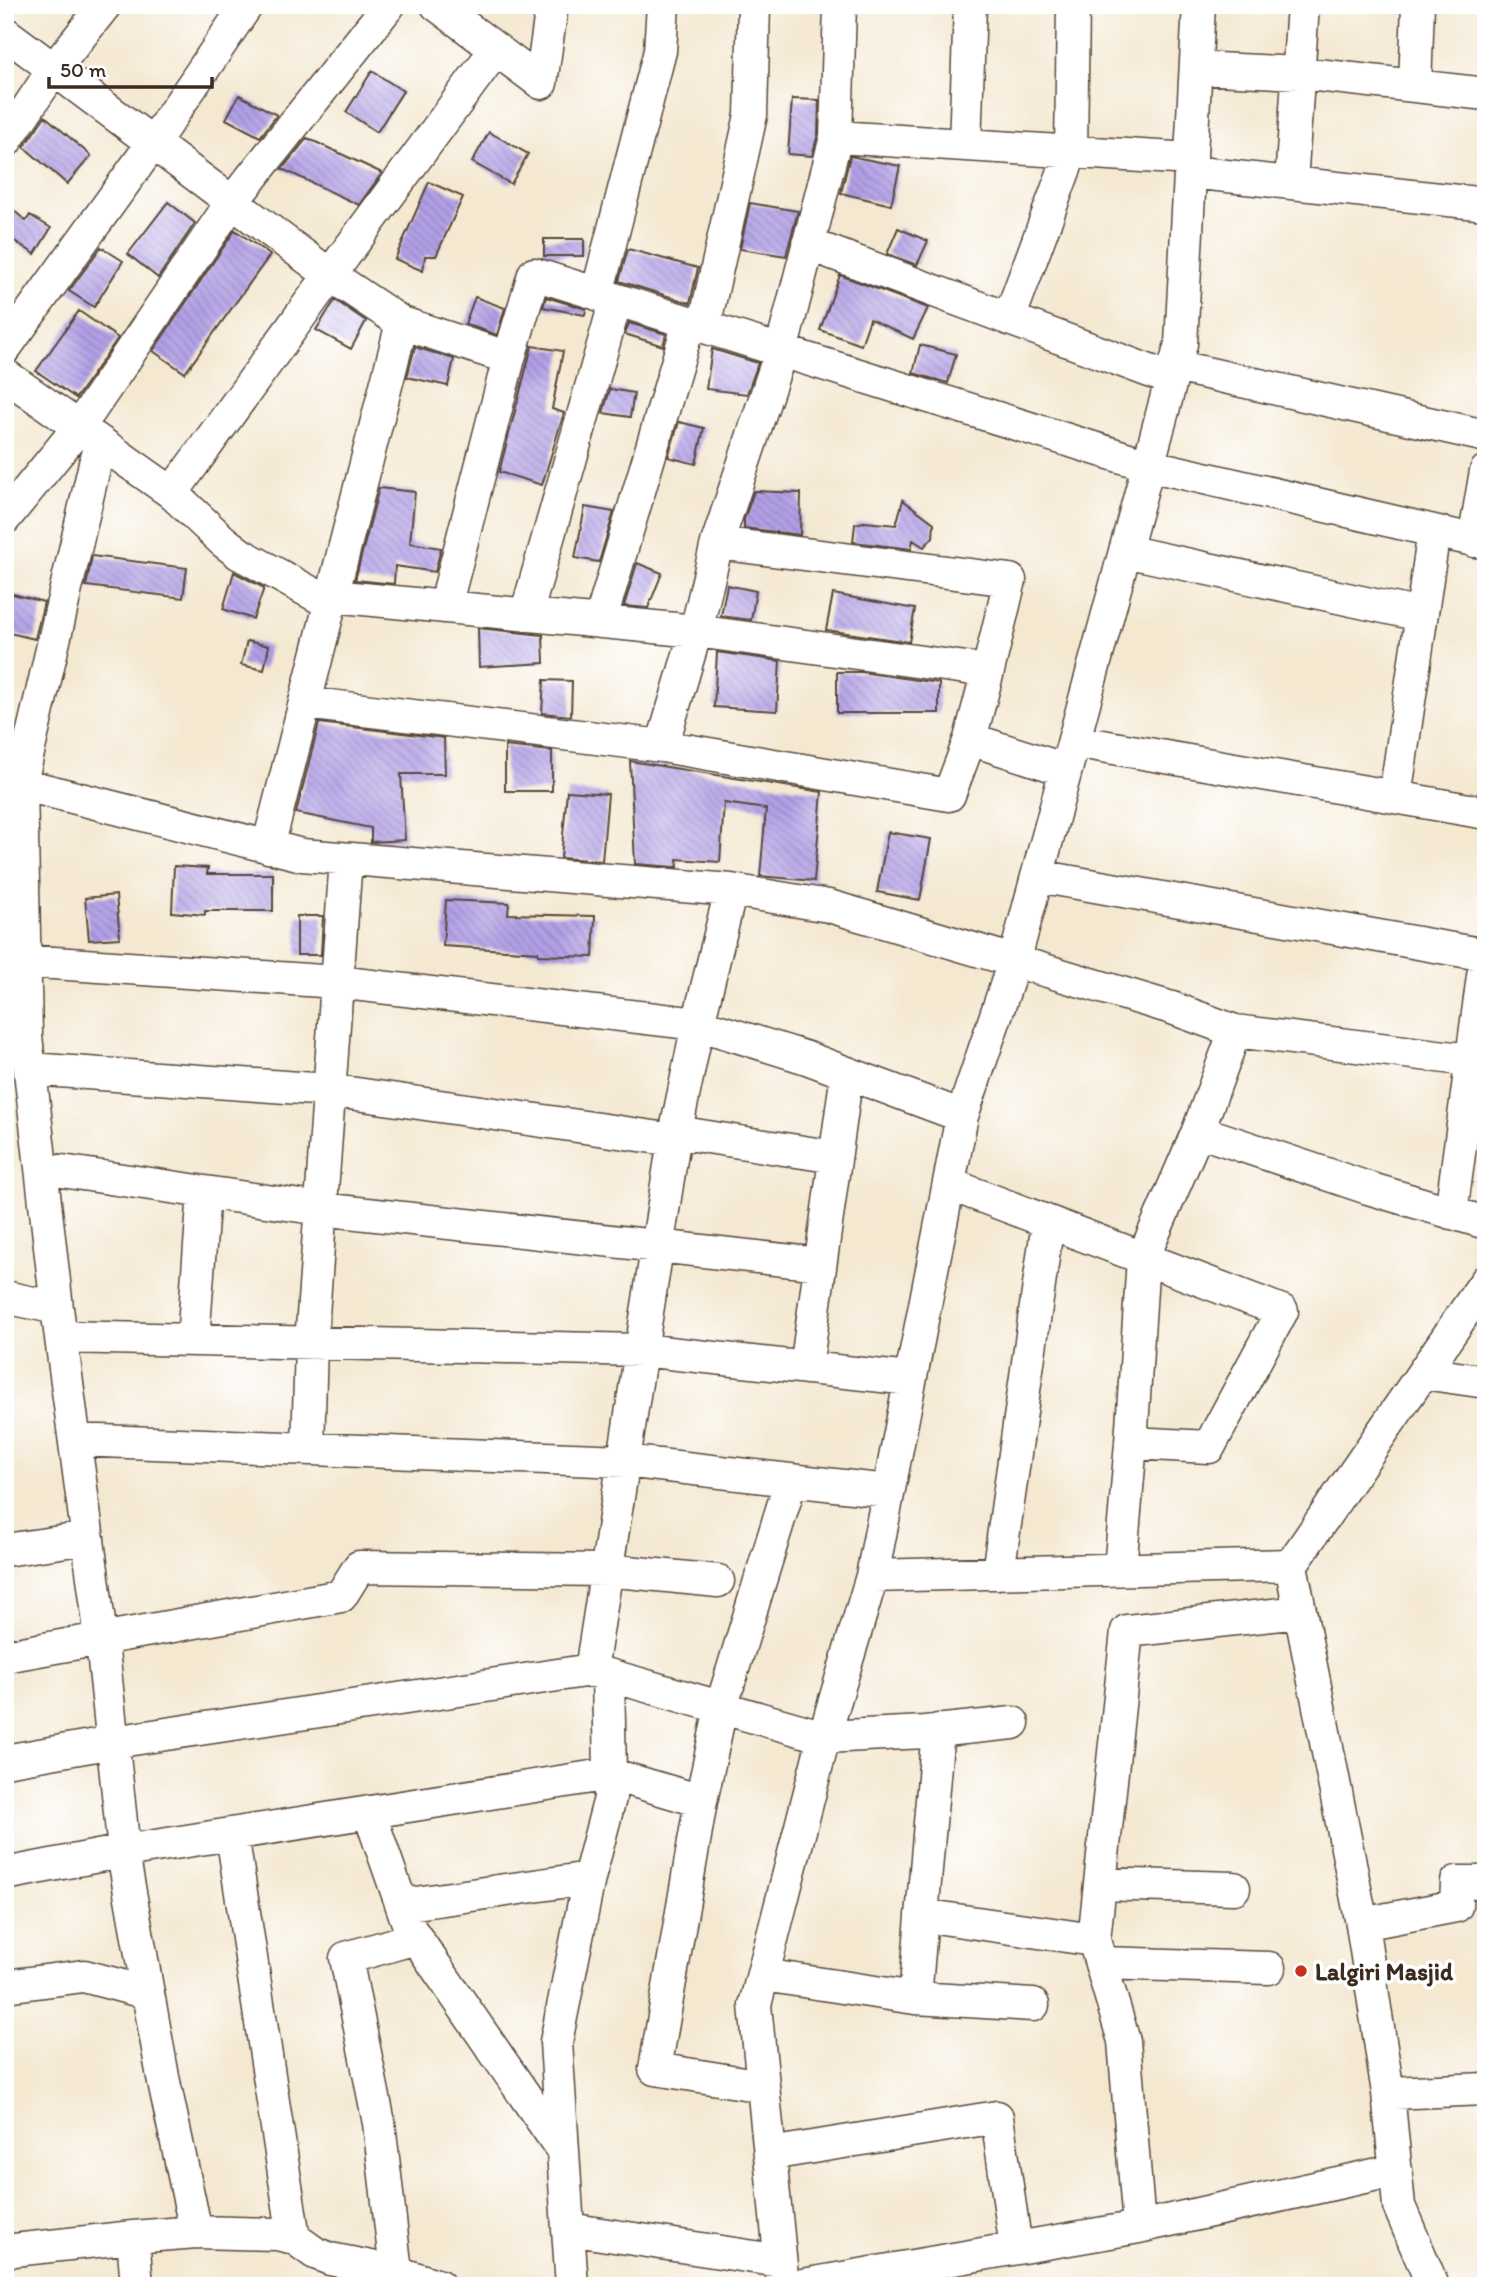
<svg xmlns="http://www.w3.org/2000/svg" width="1491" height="2291" viewBox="0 0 1491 2291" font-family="Itim,sans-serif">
	<defs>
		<pattern id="building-back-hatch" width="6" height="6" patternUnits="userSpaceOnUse" patternTransform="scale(1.75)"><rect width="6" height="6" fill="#b2a0e7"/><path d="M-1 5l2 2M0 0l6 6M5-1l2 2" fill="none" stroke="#9283bb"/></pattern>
	</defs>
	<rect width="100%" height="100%" fill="#fff"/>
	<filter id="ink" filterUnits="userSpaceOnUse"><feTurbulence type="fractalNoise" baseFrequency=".0143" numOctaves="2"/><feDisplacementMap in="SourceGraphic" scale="14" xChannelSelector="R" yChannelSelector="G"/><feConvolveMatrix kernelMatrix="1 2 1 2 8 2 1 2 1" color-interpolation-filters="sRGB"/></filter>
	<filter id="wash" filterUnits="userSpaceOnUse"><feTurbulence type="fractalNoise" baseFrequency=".00686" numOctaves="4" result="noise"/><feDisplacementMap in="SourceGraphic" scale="28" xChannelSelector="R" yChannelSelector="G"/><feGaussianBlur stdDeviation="1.57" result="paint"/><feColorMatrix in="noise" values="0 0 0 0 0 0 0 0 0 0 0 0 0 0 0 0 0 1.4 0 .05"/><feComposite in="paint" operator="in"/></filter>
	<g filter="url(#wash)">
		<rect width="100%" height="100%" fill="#f4e8d1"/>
		<g id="blocks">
			<path fill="url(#building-back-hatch)" d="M 372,71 L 403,91 L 377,132 L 346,112 Z
				M 239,95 L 277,115 L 260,137 L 226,119 Z
				M 792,99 L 819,100 L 818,134 L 812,156 L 788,154 Z
				M 45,116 L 91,156 L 67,184 L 24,147 Z
				M 489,132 L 528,154 L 511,184 L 472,162 Z
				M 307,138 L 382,173 L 359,205 L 282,169 Z
				M 850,156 L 900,166 L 891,205 L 841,193 Z
				M 429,182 L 463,197 L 436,256 L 425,256 L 423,271 L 395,259 Z
				M 168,202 L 195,223 L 158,278 L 128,254 Z
				M 5,203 L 26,221 L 30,215 L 51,228 L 35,254 L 5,235 Z
				M 750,203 L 798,211 L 786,256 L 740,249 Z
				M 898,228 L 928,241 L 917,265 L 887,254 Z
				M 235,230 L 270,255 L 185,373 L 153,351 Z
				M 544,239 L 584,239 L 584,256 L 544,256 Z
				M 101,247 L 123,261 L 94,307 L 69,291 Z
				M 628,249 L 698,268 L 690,303 L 619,281 Z
				M 840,275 L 928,308 L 913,339 L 870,319 L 861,345 L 820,330 Z
				M 475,297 L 505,308 L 497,335 L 465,324 Z
				M 546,297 L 586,309 L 585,315 L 543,307 Z
				M 335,300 L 366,321 L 351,349 L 316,330 Z
				M 79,311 L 118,338 L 76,398 L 36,371 Z
				M 629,323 L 666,334 L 663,346 L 625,334 Z
				M 920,345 L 956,354 L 948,383 L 913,373 Z
				M 532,346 L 563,351 L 552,409 L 564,413 L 542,485 L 499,472 Z
				M 415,347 L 454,359 L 448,386 L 407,377 Z
				M 712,349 L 758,363 L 747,394 L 706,389 Z
				M 610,389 L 634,393 L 630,417 L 603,413 Z
				M 679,422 L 704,428 L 696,464 L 668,457 Z
				M 379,488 L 415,492 L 410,543 L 441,548 L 435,572 L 395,566 L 394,584 L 355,580 Z
				M 754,491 L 801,493 L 800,535 L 744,528 L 744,519 Z
				M 903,500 L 934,523 L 933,537 L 924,547 L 913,540 L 911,549 L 853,542 L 855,524 L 864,522 L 896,525 Z
				M 585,507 L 614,512 L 599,562 L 575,558 Z
				M 92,556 L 187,568 L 183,598 L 86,586 Z
				M 637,563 L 662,573 L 648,608 L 624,606 Z
				M 234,572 L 264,588 L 253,619 L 223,609 Z
				M 727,585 L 756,591 L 751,620 L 721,616 Z
				M 5,592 L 44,602 L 35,639 L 5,632 Z
				M 833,594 L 915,609 L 909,642 L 826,630 Z
				M 478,628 L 543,635 L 544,663 L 479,667 Z
				M 247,641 L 269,646 L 264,670 L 241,665 Z
				M 717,652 L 780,661 L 777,711 L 714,707 Z
				M 837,672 L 861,672 L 939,683 L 939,713 L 837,713 Z
				M 544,680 L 572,681 L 571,716 L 542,713 Z
				M 319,723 L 444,738 L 445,774 L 401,774 L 405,840 L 371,842 L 371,828 L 296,813 Z
				M 505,746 L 552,751 L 552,791 L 505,791 Z
				M 630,761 L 822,792 L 814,881 L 760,876 L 766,809 L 724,803 L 720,862 L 677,859 L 678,867 L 675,867 L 635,864 Z
				M 567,791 L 608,794 L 602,861 L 561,858 Z
				M 888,832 L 931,839 L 920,900 L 877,892 Z
				M 174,866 L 208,868 L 207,874 L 273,874 L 273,911 L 205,911 L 205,915 L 172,912 Z
				M 116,895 L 120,938 L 89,940 L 85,898 Z
				M 446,900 L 509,903 L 508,914 L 595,916 L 593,957 L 538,955 L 538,952 L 443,946 Z
				M 297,916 L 323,916 L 321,955 L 297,955 Z"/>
		</g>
	</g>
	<g filter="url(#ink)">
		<use href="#blocks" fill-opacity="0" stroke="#574639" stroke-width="2"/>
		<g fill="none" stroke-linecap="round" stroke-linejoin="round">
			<g stroke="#574639" stroke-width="35">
				<path id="minor" d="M 437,5 L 541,83 L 552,5
					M 5,33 L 330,275 L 496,49
					M 1196,68 L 1299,73 L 1486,94
					M 1415,86 L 1418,5
					M 836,137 L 1191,159
					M 5,142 L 54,69 L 105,5
					M 965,145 L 970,5
					M 1190,172 L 1486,204
					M 1291,183 L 1303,5
					M 808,244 L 1171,379
					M 597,294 L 660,51 L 663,5
					M 1009,319 L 1071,152 L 1073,5
					M 402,323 L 509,358 L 534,274 L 1148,465 L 1486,543
					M 704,327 L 751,115 L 754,5
					M 5,348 L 153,143 L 247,5
					M 1175,366 L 1486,436
					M 5,375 L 172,493 L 330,275 L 402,323 L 268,847
					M 100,442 L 21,783 L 26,1036 L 57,1308 L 104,1660 L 126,1870 L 163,2077 L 196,2232
					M 172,493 L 223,541 L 240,554 L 330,603
					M 5,518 L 79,427 L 232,202 L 389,5
					M 1474,541 L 1486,471
					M 717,543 L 1010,580 L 988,671
					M 1125,551 L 1421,615
					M 332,596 L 696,631 L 988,671 L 970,739
					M 445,607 L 509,358
					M 526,615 L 616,300
					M 600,622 L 689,323
					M 305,703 L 662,746 L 696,631 L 717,543 L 781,351 L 836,137 L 840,5
					M 1074,741 L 1486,813
					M 662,746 L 949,795 L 970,739 L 1066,770
					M 5,780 L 302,855 L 731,890 L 829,906 L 1172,1008 L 1235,1031 L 1198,1131 L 1143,1258 L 1131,1443 L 1120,1569
					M 1395,797 L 1434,531
					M 1038,876 L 1486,955
					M 24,961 L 337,982 L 698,1024 L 807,1058 L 962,1116 L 872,1576 L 824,1737 L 755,2005 L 783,2286
					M 1235,1031 L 1486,1062
					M 30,1069 L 329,1090 L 674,1140
					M 962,1116 L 1014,962 L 1181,344 L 1199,5
					M 1198,1131 L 1368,1188 L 1486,1223
					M 676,1132 L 835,1157
					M 41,1168 L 321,1209 L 820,1264
					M 949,1184 L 1282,1311 L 1209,1447 L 1131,1443
					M 1451,1213 L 1486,954
					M 5,1297 L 57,1308
					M 61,1337 L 641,1350 L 910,1379
					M 193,1340 L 204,1192
					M 806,1368 L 847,1073
					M 1423,1373 L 1486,1382
					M 75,1440 L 624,1461 L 888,1491
					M 308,1449 L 311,1343 L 346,859
					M 5,1550 L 88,1538
					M 998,1573 L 1048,1222
					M 872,1576 L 1291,1565
					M 1300,1612 L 1127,1631 L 1094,1940 L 1124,2041 L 1139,2227 L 1396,2170
					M 5,1656 L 341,1596 L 359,1567 L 607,1570 L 718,1581
					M 591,1670 L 674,1140 L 698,1024 L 731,890
					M 5,1761 L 113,1742 L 591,1670 L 824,1737 L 925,1732 L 1013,1723
					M 701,1801 L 721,1708 L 791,1480
					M 369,1812 L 410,1929 L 563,2151
					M 232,1834 L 294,2238
					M 5,1874 L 124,1851 L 610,1774 L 608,1675
					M 1100,1884 L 1234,1888
					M 402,1905 L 589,1878
					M 922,1915 L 1094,1940
					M 1362,1924 L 1456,1906 L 1457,1882 L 1486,1882
					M 1101,1963 L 1269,1968
					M 763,1975 L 915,1998 L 1033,2005
					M 5,1986 L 84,1976 L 148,1993
					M 915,1998 L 938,1730
					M 763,2086 L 655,2069 L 701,1801 L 610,1774 L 610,1798 L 589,1878 L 556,2042 L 568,2229 L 780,2261
					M 1388,2093 L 1486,2089
					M 770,2154 L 997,2117 L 1016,2248
					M 568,2229 L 572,2286
					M 133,2237 L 196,2232 L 277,2234 L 294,2238 L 315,2253 L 330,2259 L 396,2272 L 439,2286
					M 5,2251 L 133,2237 L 137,2286
					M 396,2272 L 379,2123 L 346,1958 L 416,1938
					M 797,2286 L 1139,2227
					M 1433,2286 L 1399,2206 L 1388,2093 L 1362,1924 L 1291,1565 L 1486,1281"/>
			</g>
			<use href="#minor" stroke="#fff" stroke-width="32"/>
		</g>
	</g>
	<circle fill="#c8321e" stroke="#fff" stroke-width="2.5" cx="1301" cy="1971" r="7"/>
	<g text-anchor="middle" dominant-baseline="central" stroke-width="7" stroke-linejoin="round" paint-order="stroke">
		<g font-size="24" font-weight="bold" fill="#3b2a1e" stroke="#fff" text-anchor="start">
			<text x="1315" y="1971">Lalgiri Masjid</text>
		</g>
	</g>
	<rect width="1491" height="2291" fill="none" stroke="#fff" stroke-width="28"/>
	<path d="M49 77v10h163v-10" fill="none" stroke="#3b2a1e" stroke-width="3.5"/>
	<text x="60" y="77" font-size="21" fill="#3b2a1e" stroke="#ffffff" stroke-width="5" paint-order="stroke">50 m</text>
</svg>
